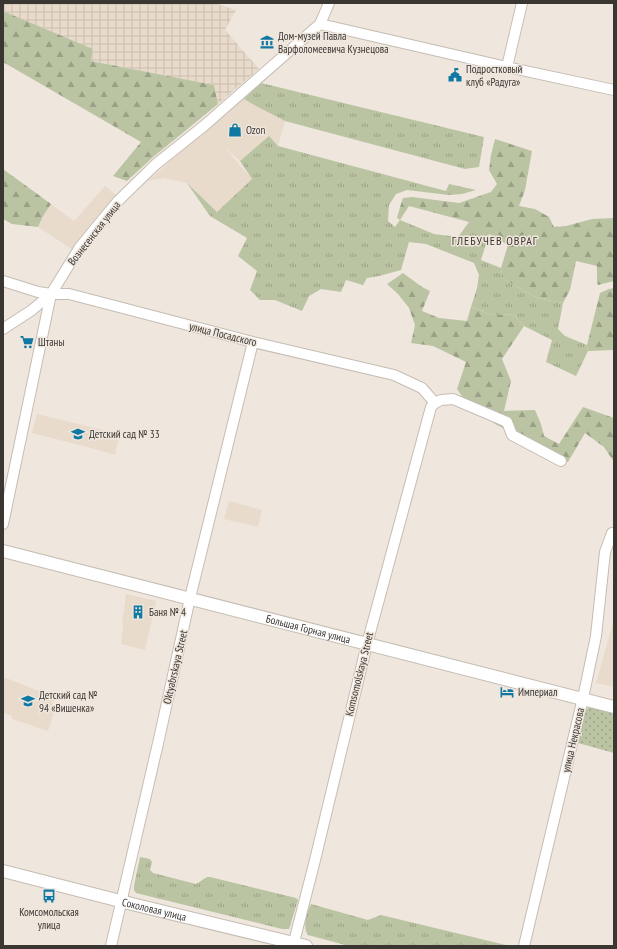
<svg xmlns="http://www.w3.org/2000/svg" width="617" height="949" viewBox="0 0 617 949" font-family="'PT Sans Narrow',sans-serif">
	<defs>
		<pattern id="industrial-grid" width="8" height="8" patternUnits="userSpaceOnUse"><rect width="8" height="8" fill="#e9dbcb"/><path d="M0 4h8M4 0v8" fill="none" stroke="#c9bdaf"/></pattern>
		<pattern id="grass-tufts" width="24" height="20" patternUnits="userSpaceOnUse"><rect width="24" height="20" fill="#bbc4a2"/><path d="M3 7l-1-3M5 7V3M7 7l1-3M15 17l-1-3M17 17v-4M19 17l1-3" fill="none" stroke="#99a085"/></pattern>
		<pattern id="forest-firs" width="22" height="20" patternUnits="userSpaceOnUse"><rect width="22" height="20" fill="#bbc4a2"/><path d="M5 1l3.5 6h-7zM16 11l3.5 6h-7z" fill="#99a085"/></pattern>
		<pattern id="park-dots" width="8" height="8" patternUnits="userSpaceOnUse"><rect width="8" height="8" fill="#bbc4a2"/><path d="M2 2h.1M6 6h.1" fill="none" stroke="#99a085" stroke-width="1.8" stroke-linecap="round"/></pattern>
	</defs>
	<rect width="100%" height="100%" fill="#efe6dd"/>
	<path fill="#e9dbcb" d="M 244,99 L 256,106 L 285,121 L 278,146 L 269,137 L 240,161 L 225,148 L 252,179 L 217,212 L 187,183 L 164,178 L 148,181 L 213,124 Z
		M 105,186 L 116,195 L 73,250 L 38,227 L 43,216 L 51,204 L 74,221 Z
		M 37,414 L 120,434 L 115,455 L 95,449 L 32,433 Z
		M 229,501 L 262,510 L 258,527 L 224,519 Z
		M 126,594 L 156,601 L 145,650 L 121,644 L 123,625 L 122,623 Z
		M 614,619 L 614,687 L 596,683 Z
		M 3,677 L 55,697 L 52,705 L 56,706 L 48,731 L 12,719 L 12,716 L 3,713 Z"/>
	<path fill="url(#industrial-grid)" d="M 3,3 L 215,3 L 236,10 L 225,30 L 259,69 L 218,104 L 214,85 L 91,61 L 93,49 L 3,11 Z"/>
	<path fill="url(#grass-tufts)" d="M 261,83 L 484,137 L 479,167 L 465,169 L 285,121 L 256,106 L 244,99 Z
		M 269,136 L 278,146 L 446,191 L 449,184 L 476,190 L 462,194 L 449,195 L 407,190 L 396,194 L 389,205 L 388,221 L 395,227 L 400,220 L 434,234 L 458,237 L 469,222 L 505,235 L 489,234 L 481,260 L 501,268 L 502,278 L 537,298 L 563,303 L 558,329 L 565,336 L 587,345 L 588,351 L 576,376 L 546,362 L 552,340 L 524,326 L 513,314 C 505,315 495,316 487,313 C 481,311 477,308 471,307 L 477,288 L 479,275 L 474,263 L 426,244 L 409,242 L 401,270 L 379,276 L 367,278 L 363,285 L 346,280 L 341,292 L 321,289 L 309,296 L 302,311 L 275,300 L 260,300 L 250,290 L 257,271 L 238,256 L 247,238 L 210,216 L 187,183 L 217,212 L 252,179 L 240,161 Z
		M 140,857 L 150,859 L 152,862 L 150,870 L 153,873 L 196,884 L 207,877 L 210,877 L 296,898 L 298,900 L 290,926 L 289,929 L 282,929 L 136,893 L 134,890 L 134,886 Z
		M 311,904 L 368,920 L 381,915 L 510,946 L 349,946 L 308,935 C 302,927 307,912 311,904 Z"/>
	<path fill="url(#forest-firs)" d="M 3,11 L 93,49 L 91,61 L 214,85 L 218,104 L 152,158 L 127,181 L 113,176 L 141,142 L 3,62 Z
		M 495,139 L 532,151 L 525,190 L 519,206 L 535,209 L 549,217 L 554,227 L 566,226 L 592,219 L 614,218 L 614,281 L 598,285 L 597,283 L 597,266 L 576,261 L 570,290 L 563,303 L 537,298 L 502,278 L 501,268 L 508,245 L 489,234 L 469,222 L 409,206 L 400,220 L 397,218 L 401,204 L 403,198 L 412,197 L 459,203 L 491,192 L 497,184 L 489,170 L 491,155 Z
		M 3,169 L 51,204 L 43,216 L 38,227 L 12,224 L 3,219 Z
		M 403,273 L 422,287 L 430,291 L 422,311 L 439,318 L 467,321 L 471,307 C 477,308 481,311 487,313 C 495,316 505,315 513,314 L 524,326 L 502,359 L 511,381 L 504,411 L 535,410 L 541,424 L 544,436 L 559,444 L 583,407 L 614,418 L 614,462 L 604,447 L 585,433 L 568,462 L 495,424 L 464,399 L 457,389 L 466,362 L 433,346 L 411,343 L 415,325 L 409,308 L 398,294 L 387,284 Z
		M 614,288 L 614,350 L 588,351 L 587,345 L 600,293 L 609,289 Z"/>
	<path fill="url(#park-dots)" d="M 589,707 L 614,713 L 614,753 L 578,743 L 585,711 Z"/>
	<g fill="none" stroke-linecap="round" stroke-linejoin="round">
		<g stroke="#c5bdb4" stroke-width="12">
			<path id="minor" d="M 320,24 L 507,67 L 614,90
				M 507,67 L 522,3
				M 3,281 L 38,292 L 51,294 L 69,294 L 253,342 L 394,375 L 422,388 L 435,403
				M 3,329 L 32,310 L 51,294
				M 3,524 L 51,294 L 80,247 L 118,201 L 155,165 L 205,125 L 320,24 L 329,3
				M 111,946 L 159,739 L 190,598 L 253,342
				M 293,946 L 315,860 L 367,644 L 431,407 L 435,403 L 441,400 L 453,399 L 507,422 L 512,435 L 561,461
				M 524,946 L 583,698 L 596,636 L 605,552 L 612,533 L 614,534"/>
		</g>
		<g stroke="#c5bdb4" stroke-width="14">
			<g id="major">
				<path id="s1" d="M 3,551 L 614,707"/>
				<path id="s2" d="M 3,871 L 132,904 L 306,946"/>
			</g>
		</g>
		<use href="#minor" stroke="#fff" stroke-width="10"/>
		<use href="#major" stroke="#fff" stroke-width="12"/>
	</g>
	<defs>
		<g id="museum-bare" transform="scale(1.08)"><path d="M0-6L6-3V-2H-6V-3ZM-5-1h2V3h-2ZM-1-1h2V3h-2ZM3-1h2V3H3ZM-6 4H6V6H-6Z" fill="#0f78a3" stroke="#efe6dd" stroke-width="2.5" paint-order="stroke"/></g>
		<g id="civic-bare" transform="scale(1.08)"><path d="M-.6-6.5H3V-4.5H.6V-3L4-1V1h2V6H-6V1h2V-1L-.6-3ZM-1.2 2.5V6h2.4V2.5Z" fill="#0f78a3" stroke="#efe6dd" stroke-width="2.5" paint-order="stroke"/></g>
		<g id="shop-bare" transform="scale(1.08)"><path d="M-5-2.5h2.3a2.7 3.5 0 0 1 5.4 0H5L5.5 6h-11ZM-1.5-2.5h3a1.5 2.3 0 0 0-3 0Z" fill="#0f78a3" stroke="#efe6dd" stroke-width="2.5" paint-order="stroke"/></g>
		<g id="supermarket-bare" transform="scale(1.08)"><path d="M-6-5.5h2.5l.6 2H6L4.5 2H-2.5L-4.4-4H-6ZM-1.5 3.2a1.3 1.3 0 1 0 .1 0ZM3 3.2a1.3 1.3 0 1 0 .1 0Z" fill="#0f78a3" stroke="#efe6dd" stroke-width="2.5" paint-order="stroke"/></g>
		<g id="school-bare" transform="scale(1.08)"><path d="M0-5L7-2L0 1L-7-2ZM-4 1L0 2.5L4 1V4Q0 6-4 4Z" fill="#0f78a3" stroke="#efe6dd" stroke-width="2.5" paint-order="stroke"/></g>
		<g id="building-bare" transform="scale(1.08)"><path d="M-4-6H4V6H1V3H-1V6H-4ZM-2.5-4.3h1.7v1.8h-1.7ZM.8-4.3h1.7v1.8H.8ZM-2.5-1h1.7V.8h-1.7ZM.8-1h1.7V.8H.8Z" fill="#0f78a3" stroke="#efe6dd" stroke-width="2.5" paint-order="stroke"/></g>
		<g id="hotel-bare" transform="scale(1.08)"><path d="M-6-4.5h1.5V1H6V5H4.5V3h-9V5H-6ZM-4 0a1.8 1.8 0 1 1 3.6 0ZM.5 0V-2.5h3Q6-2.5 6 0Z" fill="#0f78a3" stroke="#efe6dd" stroke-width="2.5" paint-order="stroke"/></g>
		<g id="bus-bare" transform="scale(1.08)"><path d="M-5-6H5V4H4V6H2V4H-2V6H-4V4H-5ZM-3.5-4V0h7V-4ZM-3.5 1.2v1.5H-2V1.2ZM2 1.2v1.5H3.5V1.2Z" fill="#0f78a3" stroke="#efe6dd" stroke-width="2.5" paint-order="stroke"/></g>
	</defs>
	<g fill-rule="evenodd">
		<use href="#museum-bare" x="267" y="42"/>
		<use href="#civic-bare" x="455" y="75"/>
		<use href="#shop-bare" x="235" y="130"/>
		<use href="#supermarket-bare" x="27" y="342"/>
		<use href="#school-bare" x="78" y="434"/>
		<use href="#building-bare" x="138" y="612"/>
		<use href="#hotel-bare" x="507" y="692"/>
		<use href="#school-bare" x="28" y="701"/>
		<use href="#bus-bare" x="49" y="896"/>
	</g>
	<g text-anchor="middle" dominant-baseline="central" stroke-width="3" stroke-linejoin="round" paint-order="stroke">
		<g font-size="11" fill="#3a3733" stroke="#efe6dd" text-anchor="start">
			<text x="278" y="36">Дом-музей Павла<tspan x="278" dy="13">Варфоломеевича Кузнецова</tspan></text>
			<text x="466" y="69">Подростковый<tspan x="466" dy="13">клуб «Радуга»</tspan></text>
			<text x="246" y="130">Ozon</text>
			<text x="38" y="342">Штаны</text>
			<text x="89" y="434">Детский сад № 33</text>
			<text x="149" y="612">Баня № 4</text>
			<text x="518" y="692">Империал</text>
			<text x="39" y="695">Детский сад №<tspan x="39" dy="13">94 «Вишенка»</tspan></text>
			<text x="49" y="912" text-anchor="middle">Комсомольская<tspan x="49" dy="13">улица</tspan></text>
		</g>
		<g font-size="11" fill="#3a3733" stroke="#efe6dd">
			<text transform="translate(94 233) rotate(-52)">Вознесенская улица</text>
			<text transform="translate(223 334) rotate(14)">улица Посадского</text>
			<text stroke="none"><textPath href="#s1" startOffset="315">Большая Горная улица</textPath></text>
			<text transform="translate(175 667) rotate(-77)">Oktyabrskaya Street</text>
			<text transform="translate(359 674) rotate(-76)">Komsomolskaya Street</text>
			<text transform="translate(573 740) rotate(-77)">улица Некрасова</text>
			<text stroke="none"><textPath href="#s2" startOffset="156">Соколовая улица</textPath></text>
		</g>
		<g font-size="12" letter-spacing="1" fill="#3c362e" stroke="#efe6dd">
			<text x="495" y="240">ГЛЕБУЧЕВ ОВРАГ</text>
		</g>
	</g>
	<rect width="617" height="949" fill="none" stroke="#3a3733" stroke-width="8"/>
</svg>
